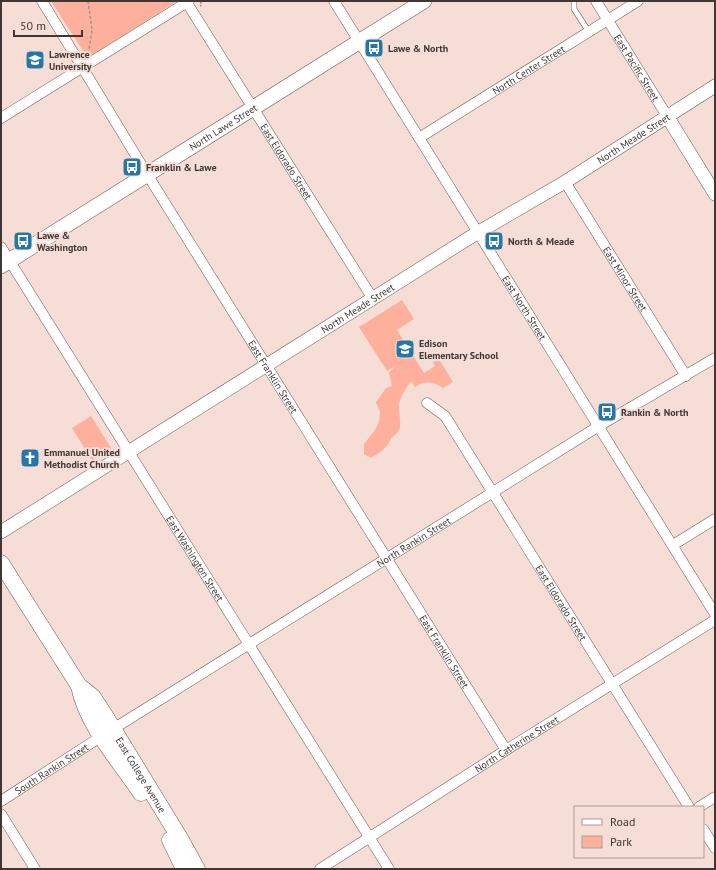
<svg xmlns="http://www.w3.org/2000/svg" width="716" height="870" viewBox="0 0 716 870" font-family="'PT Sans',sans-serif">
	<rect width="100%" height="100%" fill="#f6ded7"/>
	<path fill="#feb09c" d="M 51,1 L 177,1 L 93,55 L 85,54 Z
		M 402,300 L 414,319 L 397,330 L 424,373 L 435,366 L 433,362 L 439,359 L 453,382 L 443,388 C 434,382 425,380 415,387 L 411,381 C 407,387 400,397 399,404 C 398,419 406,429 391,438 C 388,448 379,453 371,458 L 364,454 L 364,444 L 375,430 L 379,422 L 380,412 L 376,402 L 386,388 L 392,386 L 389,373 L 395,366 L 387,371 L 359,327 Z
		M 91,416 L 111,448 L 92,460 L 72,428 Z"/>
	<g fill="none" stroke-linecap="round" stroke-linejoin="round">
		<g stroke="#6f5b55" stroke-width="6">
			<path id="service" d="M 574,1 L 574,9 L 589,32"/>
		</g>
		<g stroke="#6f5b55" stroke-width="11">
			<g id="minor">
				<path id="s1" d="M 42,1 L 147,174 L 506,750"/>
				<path id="s2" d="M 334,1 L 715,614"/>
				<path id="s3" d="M 596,1 L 667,116"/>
				<path id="s4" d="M 187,3 L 373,299"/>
				<path d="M 1,118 L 189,1"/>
				<path id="s5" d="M 419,138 L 638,1"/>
				<path id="s6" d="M 565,182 L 686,376"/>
				<path id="s7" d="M 1,247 L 389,869"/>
				<path id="s8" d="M 427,403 L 445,416 L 689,807"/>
				<path d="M 673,545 L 715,519"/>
				<path id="s9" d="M 113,729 L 599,426 L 715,358"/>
				<path id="s10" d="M 1,801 L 102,736"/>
				<path d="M 699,807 L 715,797"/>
				<path d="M 1,814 L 35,869"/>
				<path d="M 703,829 L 715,848"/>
				<path id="s11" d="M 320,869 L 506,750 L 715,620"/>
			</g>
		</g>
		<g stroke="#6f5b55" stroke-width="14">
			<g id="tertiary">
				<path d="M 667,116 L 715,194"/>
				<path id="s12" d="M 1,532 L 477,233 L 565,182 L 715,86"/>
			</g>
		</g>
		<g stroke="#6f5b55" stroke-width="16">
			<g id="secondary">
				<path id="s13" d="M 1,266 L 424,1"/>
			</g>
		</g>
		<g stroke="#6f5b55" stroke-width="17">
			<g id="primary">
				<path id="s14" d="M 1,563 L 79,686 L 93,697 L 104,714 L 181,840 L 197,869"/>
				<path d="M 79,686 C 87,726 119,760 141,793"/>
				<path d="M 170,840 L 184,869"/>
			</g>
		</g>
		<path stroke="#a4928d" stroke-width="1.5" stroke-dasharray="3 2" stroke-linecap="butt" d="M 88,1 L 92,30 L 89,49
			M 200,1 L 202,5 L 200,6
			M 215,868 L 215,869"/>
		<use href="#service" stroke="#fff" stroke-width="5"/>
		<use href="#minor" stroke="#fff" stroke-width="10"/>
		<use href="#tertiary" stroke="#fff" stroke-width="13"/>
		<use href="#secondary" stroke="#fff" stroke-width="15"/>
		<use href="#primary" stroke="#fff" stroke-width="16"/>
	</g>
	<defs>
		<g id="bus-square" transform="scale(1)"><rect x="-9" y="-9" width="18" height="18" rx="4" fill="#2477a7" stroke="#f6ded7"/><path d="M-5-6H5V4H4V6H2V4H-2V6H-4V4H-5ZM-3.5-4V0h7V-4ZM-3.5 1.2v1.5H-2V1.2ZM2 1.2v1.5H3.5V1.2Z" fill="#fff"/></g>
		<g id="university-square" transform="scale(1)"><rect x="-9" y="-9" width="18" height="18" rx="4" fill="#2477a7" stroke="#f6ded7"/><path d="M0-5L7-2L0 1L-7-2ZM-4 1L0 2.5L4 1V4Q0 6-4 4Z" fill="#fff"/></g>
		<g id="school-square" transform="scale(1)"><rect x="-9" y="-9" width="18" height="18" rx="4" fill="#2477a7" stroke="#f6ded7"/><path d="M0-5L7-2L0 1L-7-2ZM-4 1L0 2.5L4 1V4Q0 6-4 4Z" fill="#fff"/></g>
		<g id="church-square" transform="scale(1)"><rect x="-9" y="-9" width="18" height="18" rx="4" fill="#2477a7" stroke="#f6ded7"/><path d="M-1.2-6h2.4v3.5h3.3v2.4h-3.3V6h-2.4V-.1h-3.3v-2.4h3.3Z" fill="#fff"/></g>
	</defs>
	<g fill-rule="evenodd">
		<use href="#bus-square" x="374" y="48"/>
		<use href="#university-square" x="35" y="60"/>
		<use href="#bus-square" x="132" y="167"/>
		<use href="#bus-square" x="23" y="241"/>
		<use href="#bus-square" x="494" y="241"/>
		<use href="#school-square" x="405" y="349"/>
		<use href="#bus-square" x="607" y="412"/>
		<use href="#church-square" x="30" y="458"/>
	</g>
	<g text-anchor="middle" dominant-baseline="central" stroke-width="4" stroke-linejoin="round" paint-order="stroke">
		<g font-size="10" font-weight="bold" fill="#403634" stroke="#f6ded7" text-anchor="start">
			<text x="388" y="48">Lawe &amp; North</text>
			<text x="49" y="54">Lawrence<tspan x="49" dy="12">University</tspan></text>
			<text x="146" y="167">Franklin &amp; Lawe</text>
			<text x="37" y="235">Lawe &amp;<tspan x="37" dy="12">Washington</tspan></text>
			<text x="508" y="241">North &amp; Meade</text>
			<text x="419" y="343">Edison<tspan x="419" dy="12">Elementary School</tspan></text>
			<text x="621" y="412">Rankin &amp; North</text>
			<text x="44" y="452">Emmanuel United<tspan x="44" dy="12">Methodist Church</tspan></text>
		</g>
		<g font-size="10" fill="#403634" stroke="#f6ded7">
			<text stroke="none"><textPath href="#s3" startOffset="78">East Pacific Street</textPath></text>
			<text stroke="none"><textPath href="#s5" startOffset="129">North Center Street</textPath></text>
			<text stroke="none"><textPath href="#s13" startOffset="262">North Lawe Street</textPath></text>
			<text stroke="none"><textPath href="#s12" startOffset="745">North Meade Street</textPath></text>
			<text stroke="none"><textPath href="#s4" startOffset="187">East Eldorado Street</textPath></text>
			<text stroke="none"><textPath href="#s6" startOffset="114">East Minor Street</textPath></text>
			<text stroke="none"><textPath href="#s2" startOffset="361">East North Street</textPath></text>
			<text stroke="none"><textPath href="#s12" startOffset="421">North Meade Street</textPath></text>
			<text stroke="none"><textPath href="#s1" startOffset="441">East Franklin Street</textPath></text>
			<text stroke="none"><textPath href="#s9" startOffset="354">North Rankin Street</textPath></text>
			<text stroke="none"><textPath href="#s7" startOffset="367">East Washington Street</textPath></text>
			<text stroke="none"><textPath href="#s8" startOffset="242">East Eldorado Street</textPath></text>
			<text stroke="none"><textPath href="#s1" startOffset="765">East Franklin Street</textPath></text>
			<text stroke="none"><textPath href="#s11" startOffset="233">North Catherine Street</textPath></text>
			<text stroke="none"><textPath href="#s10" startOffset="60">South Rankin Street</textPath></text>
			<text stroke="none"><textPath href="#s14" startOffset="255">East College Avenue</textPath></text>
		</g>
	</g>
	<rect width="716" height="870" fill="none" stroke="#403634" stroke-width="4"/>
	<rect x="574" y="806" width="130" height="52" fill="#f6ded7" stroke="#ad9b96"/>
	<rect x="582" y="819" width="20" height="6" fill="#ffffff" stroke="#ad9b96"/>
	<text x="610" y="826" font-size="12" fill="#403634">Road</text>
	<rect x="582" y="836" width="20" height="12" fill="#feb09c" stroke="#ad9b96"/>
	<text x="610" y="846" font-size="12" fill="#403634">Park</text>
	<path d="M14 30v6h68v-6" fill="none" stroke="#403634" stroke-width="2"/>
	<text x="20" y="30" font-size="12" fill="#403634" stroke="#f6ded7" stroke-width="3" paint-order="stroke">50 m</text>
</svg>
